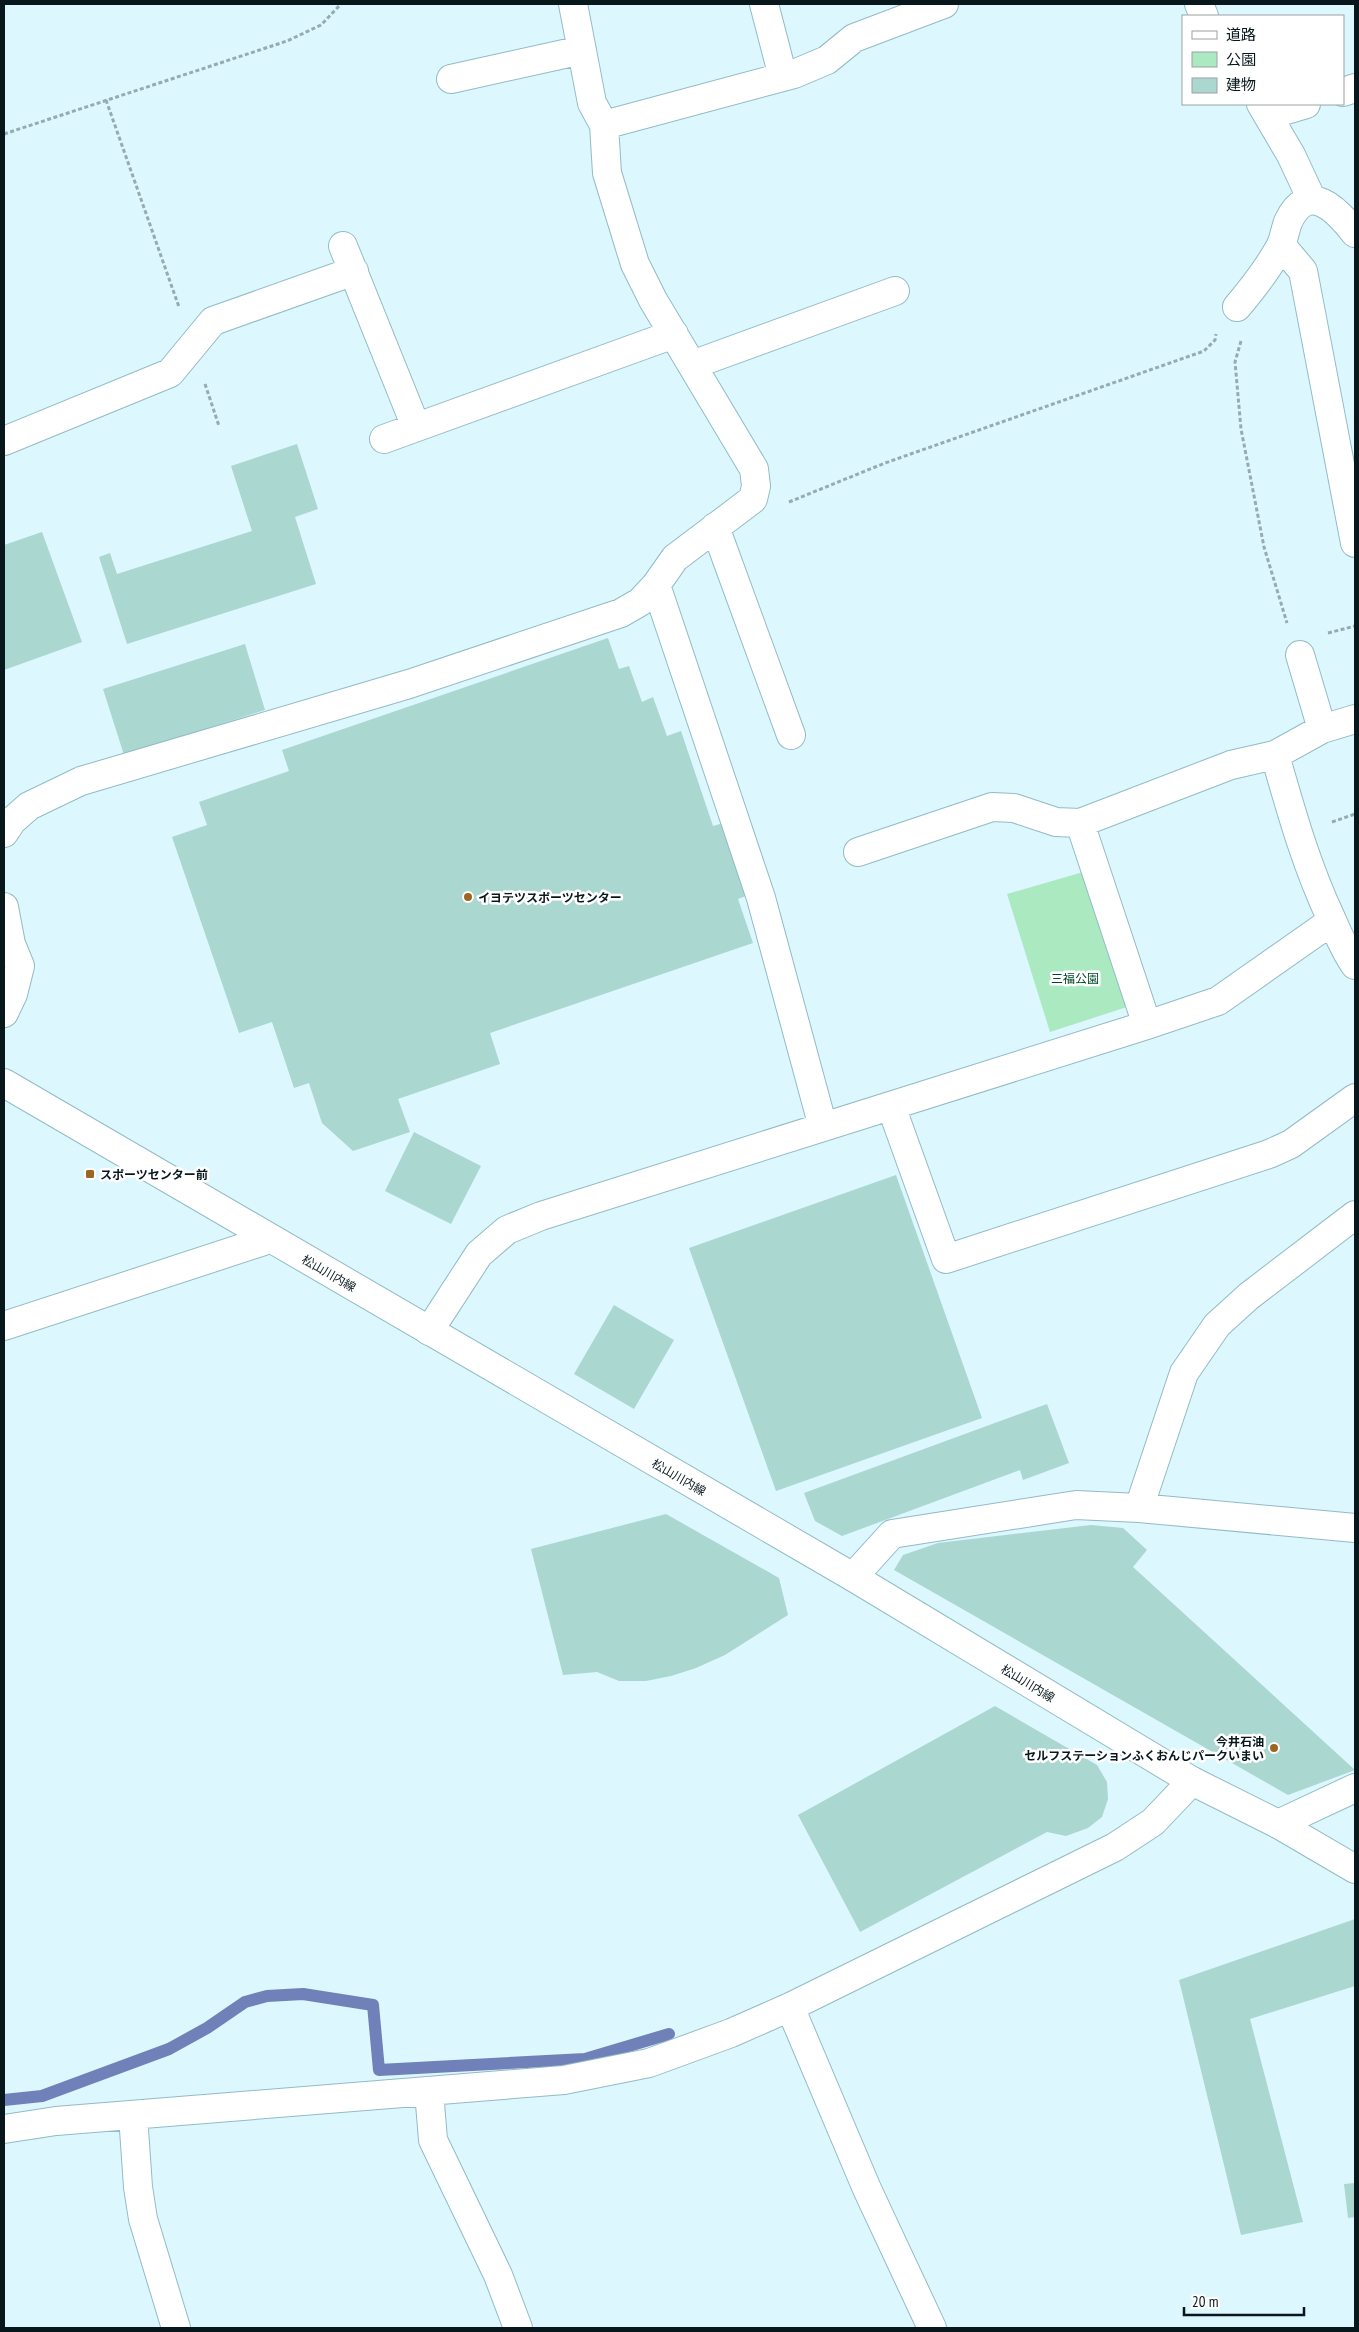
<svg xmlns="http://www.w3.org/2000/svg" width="1359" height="2332" viewBox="0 0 1359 2332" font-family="'PT Sans Narrow','Noto Sans JP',sans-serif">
	<rect width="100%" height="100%" fill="#ddf7fe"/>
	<path fill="#abeac1" d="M 1083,872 L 1127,1007 L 1050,1032 L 1007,894 Z"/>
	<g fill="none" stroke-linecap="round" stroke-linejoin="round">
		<path stroke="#7080b8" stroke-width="12" d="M 4,2100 L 42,2096 L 169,2049 L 207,2028 L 245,2002 L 267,1996 L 303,1994 L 373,2005 L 379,2070 L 585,2059 L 669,2034"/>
	</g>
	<path fill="#aad7d0" d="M 297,444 L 318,509 L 295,517 L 316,584 L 127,644 L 99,557 L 110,553 L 117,574 L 252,531 L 231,466 Z
		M 42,532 L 82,642 L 4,670 L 4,545 Z
		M 608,638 L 619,669 L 629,666 L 642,702 L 653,697 L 667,736 L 681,731 L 713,826 L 727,822 L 751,894 L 738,899 L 753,943 L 490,1033 L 500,1064 L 398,1099 L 410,1132 L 353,1151 L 322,1123 L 309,1083 L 294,1088 L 272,1022 L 239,1033 L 172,837 L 207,825 L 199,802 L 289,771 L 282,750 Z
		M 245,644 L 265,710 L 124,755 L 103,689 Z
		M 414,1132 L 481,1166 L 451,1224 L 385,1191 Z
		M 896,1175 L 982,1418 L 776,1491 L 689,1248 Z
		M 614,1305 L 674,1340 L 634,1409 L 574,1374 Z
		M 1047,1404 L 1069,1463 L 1023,1480 L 1020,1470 L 842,1536 L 815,1521 L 804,1493 Z
		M 666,1514 L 779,1578 L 788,1615 L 725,1655 L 696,1668 L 671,1676 L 646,1681 L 619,1681 L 597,1672 L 563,1675 L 531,1549 Z
		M 1091,1525 L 1123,1528 L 1147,1550 L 1133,1567 L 1355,1770 L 1288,1795 L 894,1570 L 903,1555 L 938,1543 Z
		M 995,1706 L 1097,1765 L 1107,1782 L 1108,1799 L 1102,1817 L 1088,1828 L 1066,1836 L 1047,1832 L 860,1932 L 798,1815 Z
		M 1355,1919 L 1355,1986 L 1250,2019 L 1303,2222 L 1241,2235 L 1179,1980 Z
		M 1355,2183 L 1355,2217 L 1348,2218 L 1344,2184 Z"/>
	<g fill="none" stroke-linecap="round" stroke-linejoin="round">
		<g stroke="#91bbc6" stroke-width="30">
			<path id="street" d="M 764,4 L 783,77
				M 1199,4 L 1204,16
				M 451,79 L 582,50
				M 1343,92 L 1355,88
				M 1261,104 L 1291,155 L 1312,200
				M 1269,115 L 1306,104
				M 604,125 L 794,74 L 827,60 L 854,38 L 944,4
				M 1281,245 L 1303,271 L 1355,543
				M 343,246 L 416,427
				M 1237,307 C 1253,288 1268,269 1280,247 C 1284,239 1285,230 1288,222 C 1308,179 1337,210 1355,233
				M 692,365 L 895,291
				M 384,439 L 674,334
				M 4,441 L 170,373 L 213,321 L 354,271
				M 715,527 L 791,735
				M 656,585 L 761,898 L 823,1127
				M 1300,655 L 1322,729
				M 1275,755 C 1291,811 1306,865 1331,918 C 1338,934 1345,951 1355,965
				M 1080,823 L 1147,1025
				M 4,833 L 12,821 L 29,806 L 81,781 L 409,684 L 621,613 L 640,602 L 656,585 L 675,558 L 753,499 L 756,486 L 754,469 L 653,300 L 635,264 L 607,173 L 604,125 L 592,103 L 573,4
				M 858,852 L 992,807 L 1014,808 L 1056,822 L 1080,823 L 1231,765 L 1275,755 L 1322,729 L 1355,719
				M 4,907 L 11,944 L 20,966 L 13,994 L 4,1013
				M 891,1106 L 946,1259 L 1269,1154 L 1291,1144 L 1355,1098
				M 4,1326 L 270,1239
				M 429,1331 L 479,1254 L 507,1230 L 541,1216 L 1147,1025 L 1218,1001 L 1332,921
				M 1139,1508 L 1184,1373 L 1217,1325 L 1249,1296 L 1355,1215
				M 853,1577 L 892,1534 L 1076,1505 L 1139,1508 L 1355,1528
				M 1278,1824 L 1355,1788
				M 790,2007 L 867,2189 L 932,2328
				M 429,2091 L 433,2140 L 498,2275 L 518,2328
				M 133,2115 L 138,2187 L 143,2219 L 176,2328
				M 4,2129 L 56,2121 L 564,2080 L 649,2063 L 731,2033 L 790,2007 L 1115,1847 L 1153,1822 L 1192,1781"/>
		</g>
		<g stroke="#91bbc6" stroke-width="30">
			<path id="secondary" d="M 4,1083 L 853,1577 L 1192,1781 L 1278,1824 L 1355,1869"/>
		</g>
		<path stroke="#95abb1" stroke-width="3" stroke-dasharray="4 2.5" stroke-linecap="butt" d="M 106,100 L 179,307
			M 4,134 L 287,41 L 321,25 L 341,4
			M 1241,341 L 1235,362 L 1241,429 L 1264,547 L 1287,623
			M 205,384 L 219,426
			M 789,502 L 885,463 L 1204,351 L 1215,340 L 1216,334
			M 1328,633 L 1355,626
			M 1332,822 L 1355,814"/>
		<use href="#street" stroke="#fff" stroke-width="28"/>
		<use href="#secondary" stroke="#fff" stroke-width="28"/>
	</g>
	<g fill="#9d6521" stroke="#fff" stroke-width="2">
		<circle cx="468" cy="897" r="5"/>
		<rect x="85" y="1169" width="10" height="10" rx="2.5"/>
		<circle cx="1274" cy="1748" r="5"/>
	</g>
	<g text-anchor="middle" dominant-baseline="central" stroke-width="5" stroke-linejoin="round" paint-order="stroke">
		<g font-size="12" font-weight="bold" fill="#07171b" stroke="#fff" text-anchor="start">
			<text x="478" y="897">イヨテツスポーツセンター</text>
			<text x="100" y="1174">スポーツセンター前</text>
			<text x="1264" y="1741" text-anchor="end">今井石油<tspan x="1264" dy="14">セルフステーションふくおんじパークいまい</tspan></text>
		</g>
		<g font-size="12" fill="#004827" stroke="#fff">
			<text x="1075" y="978">三福公園</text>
		</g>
		<g font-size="12" fill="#07171b" stroke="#fff">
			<text transform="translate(329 1273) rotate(30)">松山川内線</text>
			<text transform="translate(679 1477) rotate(30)">松山川内線</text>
			<text transform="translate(1028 1683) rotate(31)">松山川内線</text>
		</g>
	</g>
	<rect width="1359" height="2332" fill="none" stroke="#07171b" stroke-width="10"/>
	<rect x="1182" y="15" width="162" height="90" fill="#ffffff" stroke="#9ca2a4"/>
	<rect x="1192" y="31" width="25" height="8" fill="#ffffff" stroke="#9ca2a4"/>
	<text x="1226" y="40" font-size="15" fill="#07171b">道路</text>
	<rect x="1192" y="52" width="25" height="15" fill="#abeac1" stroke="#9ca2a4"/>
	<text x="1226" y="65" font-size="15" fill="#07171b">公園</text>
	<rect x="1192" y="78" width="25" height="15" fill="#aad7d0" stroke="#9ca2a4"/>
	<text x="1226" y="90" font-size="15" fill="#07171b">建物</text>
	<path d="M1184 2307v8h120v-8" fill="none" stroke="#07171b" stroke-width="2.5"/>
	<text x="1192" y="2307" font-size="15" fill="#07171b" stroke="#ffffff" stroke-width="4" paint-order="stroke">20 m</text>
</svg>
